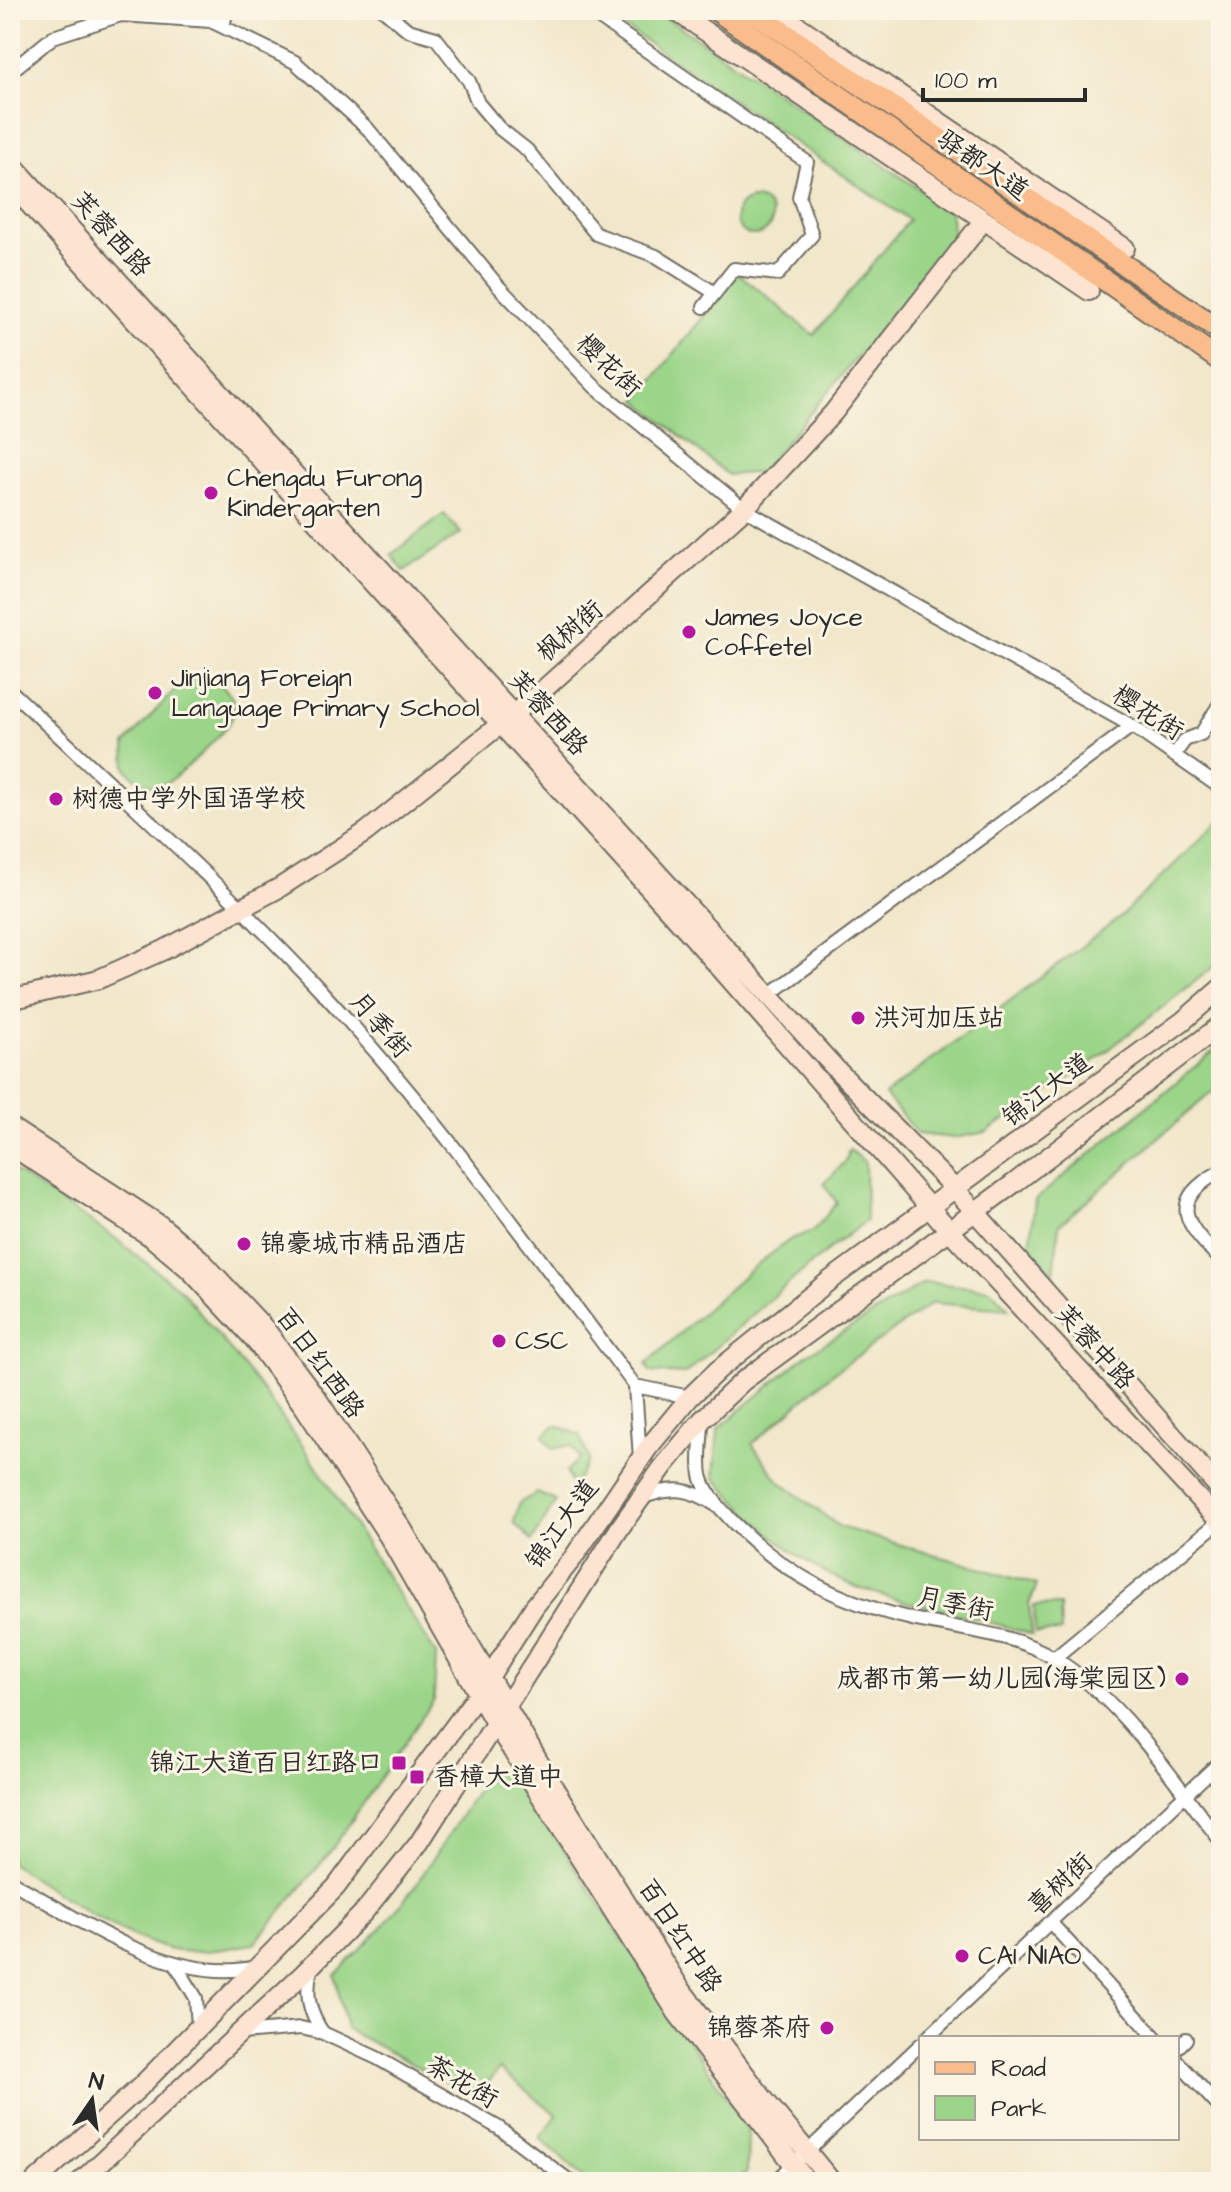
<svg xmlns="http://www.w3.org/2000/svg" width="1231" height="2192" viewBox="0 0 1231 2192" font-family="'Architects Daughter','LXGW WenKai TC',sans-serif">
	<rect width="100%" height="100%" fill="#fcf5e5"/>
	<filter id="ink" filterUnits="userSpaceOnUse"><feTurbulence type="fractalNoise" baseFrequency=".0125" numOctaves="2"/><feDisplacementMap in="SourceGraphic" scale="16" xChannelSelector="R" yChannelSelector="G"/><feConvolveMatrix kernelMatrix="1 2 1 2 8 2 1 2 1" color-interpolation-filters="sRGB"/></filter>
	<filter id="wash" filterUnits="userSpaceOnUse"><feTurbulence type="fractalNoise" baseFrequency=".006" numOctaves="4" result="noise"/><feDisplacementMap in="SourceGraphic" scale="32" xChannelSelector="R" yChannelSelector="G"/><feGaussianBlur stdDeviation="1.8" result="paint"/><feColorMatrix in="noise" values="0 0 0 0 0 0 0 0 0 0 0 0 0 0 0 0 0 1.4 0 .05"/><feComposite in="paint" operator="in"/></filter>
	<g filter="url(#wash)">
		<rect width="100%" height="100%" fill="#f1e7ca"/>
		<path fill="#9bd589" stroke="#63805a" stroke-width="2" d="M 600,10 L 655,10 L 950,210 L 953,235 L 949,247 L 761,472 L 728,475 L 637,400 L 738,273 L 814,335 L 909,220 Z
			M736 217a18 18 0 1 1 36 0a18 18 0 1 1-36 0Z
			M 444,514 L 461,533 L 404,571 L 391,555 Z
			M 196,677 C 218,677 244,697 230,722 C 222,734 175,782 162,785 C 147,789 134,779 126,768 L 125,744 L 179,685 Z
			M 1221,819 L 1221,958 L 1212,968 L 1093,1062 L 986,1132 L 954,1138 L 917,1134 L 885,1095 L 1118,919 Z
			M 1221,1045 L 1221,1084 L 1059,1225 L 1054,1274 L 1030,1247 L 1035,1200 Z
			M 849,1149 L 865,1162 L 866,1221 C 802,1268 745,1323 685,1374 L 650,1372 L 646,1364 L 751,1269 L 791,1239 L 813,1231 L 837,1203 L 824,1184 L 846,1161 Z
			M 10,1168 L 115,1238 L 182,1291 L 257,1383 L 312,1459 L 436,1654 L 434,1700 L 328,1855 L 254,1944 C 228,1948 193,1956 168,1949 C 111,1932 60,1894 10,1863 Z
			M 925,1282 L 990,1289 L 1009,1309 L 932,1303 L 832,1374 L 752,1444 L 778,1480 L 840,1527 L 1037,1585 L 1029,1604 L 1032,1635 C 979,1616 924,1609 871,1592 C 805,1571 759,1527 714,1477 L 718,1429 L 806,1355 Z
			M 556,1425 L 580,1435 L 589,1460 L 573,1487 L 566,1471 L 580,1458 L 570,1445 L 553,1449 L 543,1436 Z
			M 537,1493 L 556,1501 L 532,1541 L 514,1523 L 519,1503 Z
			M 1060,1605 L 1061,1632 L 1035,1633 L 1034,1606 Z
			M 488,1774 L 514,1774 L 748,2130 L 747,2172 L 737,2182 L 589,2182 L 540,2138 L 557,2115 L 499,2069 L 476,2098 L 346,2029 L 335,1975 L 385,1924 L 416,1885 Z"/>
	</g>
	<g filter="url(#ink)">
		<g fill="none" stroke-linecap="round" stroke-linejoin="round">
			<g stroke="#706d63" stroke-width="16">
				<path id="street" d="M 384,10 L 408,30 L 436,38 L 469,81 L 478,103 L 499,128 L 527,150 L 596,234 L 656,256 L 715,293
					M 588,10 L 807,162 L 799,197 L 812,235 L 778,274 L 734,269 L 704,307
					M 223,26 L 227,10
					M 10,72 L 53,37 L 121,15 L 211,21 L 295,62 L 368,129 L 499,287 L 595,387 L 744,509 L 1132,726 L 1221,788
					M 10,690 C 116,790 224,887 323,993 C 437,1116 534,1252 635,1386 L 690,1397
					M 1174,755 L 1185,740 L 1201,734 L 1221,702
					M 769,995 L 1132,726
					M 1221,1171 C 1166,1201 1185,1224 1221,1260
					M 635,1386 L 640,1458
					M 702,1420 C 702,1438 698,1458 701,1475 C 705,1494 723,1511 735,1524 C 787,1576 838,1601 908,1618 C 957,1630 1009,1631 1054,1658 C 1125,1702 1170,1778 1221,1841
					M 644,1497 C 673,1486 690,1488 716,1505
					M 1054,1658 L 1221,1520
					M 10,1881 C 80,1920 174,1986 256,1967
					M 1050,1922 L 1156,2038
					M 176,1965 L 196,1998 L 198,2027
					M 311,1969 C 305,1994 309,2013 323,2033
					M 241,2033 L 301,2028 L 323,2033 L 377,2058 L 499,2128 L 571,2182
					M 927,2038 L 1221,1761
					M 1177,2048 L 1186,2039
					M 1177,2061 L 1221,2109
					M 775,2182 L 921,2044"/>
			</g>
			<g stroke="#706d63" stroke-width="22">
				<path id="secondary" d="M 674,10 L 1089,291
					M 775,10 L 1125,248
					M 10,162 L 836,1069 L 955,1189 L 1221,1490
					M 10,183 L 687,930 L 950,1231 L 1221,1523
					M 10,1000 L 99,979 L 164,950 L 279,888 L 366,832 L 543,690 L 744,509 L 833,413 L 983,221
					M 10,1127 L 160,1225 L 199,1258 L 266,1330 L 318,1400 L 403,1530 L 554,1788 L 680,1988 L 763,2098 L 832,2182
					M 10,1145 L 151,1237 L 189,1269 L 254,1339 L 305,1408 L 389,1537 L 495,1723 L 677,2013 L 807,2182
					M 35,2182 L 140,2087 L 336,1887 L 479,1693 L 534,1607 L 573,1558 L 648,1448 L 690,1397 L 718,1370 L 829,1281 L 1183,1021 L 1221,988
					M 80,2182 L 304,1973 L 364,1912 L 419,1843 L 621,1526 L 663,1467 L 702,1420 L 743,1381 L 1013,1184 L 1221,1025"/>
			</g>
			<g stroke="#706d63" stroke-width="24">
				<path id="primary" d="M 716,10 L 1221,361
					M 751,10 L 1221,331"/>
			</g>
			<use href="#street" stroke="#fff" stroke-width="12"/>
			<use href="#secondary" stroke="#fde4d1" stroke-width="18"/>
			<use href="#primary" stroke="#fabc8b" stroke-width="20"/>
		</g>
	</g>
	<g fill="#b5179e" stroke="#fcf5e5" stroke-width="3">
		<circle cx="211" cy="493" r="8"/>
		<circle cx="689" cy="632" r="8"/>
		<circle cx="155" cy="693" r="8"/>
		<circle cx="56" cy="799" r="8"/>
		<circle cx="858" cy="1018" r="8"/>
		<circle cx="244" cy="1244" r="8"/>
		<circle cx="499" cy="1341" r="8"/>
		<circle cx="1182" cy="1679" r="8"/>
		<rect x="391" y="1755" width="16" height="16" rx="4"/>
		<rect x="409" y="1769" width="16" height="16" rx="4"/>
		<circle cx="962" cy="1956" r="8"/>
		<circle cx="827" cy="2028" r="8"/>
	</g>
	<g text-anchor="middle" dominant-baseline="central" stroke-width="6" stroke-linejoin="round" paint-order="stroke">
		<g font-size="26" fill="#2b2b2b" stroke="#fcf5e5">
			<text transform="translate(983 165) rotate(34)">驿都大道</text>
			<text transform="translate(111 234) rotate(48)">芙蓉西路</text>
			<text transform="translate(609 366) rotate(43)">樱花街</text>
			<text transform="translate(570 631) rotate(-41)">枫树街</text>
			<text transform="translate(548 713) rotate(48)">芙蓉西路</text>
			<text transform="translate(1148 713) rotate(32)">樱花街</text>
			<text transform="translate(380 1025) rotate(49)">月季街</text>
			<text transform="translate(1047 1090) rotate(-37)">锦江大道</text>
			<text transform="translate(1095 1347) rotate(48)">芙蓉中路</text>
			<text transform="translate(320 1363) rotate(54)">百日红西路</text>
			<text transform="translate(562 1524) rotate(-54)">锦江大道</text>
			<text transform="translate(955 1604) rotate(12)">月季街</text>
			<text transform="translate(1060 1884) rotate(-43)">喜树街</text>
			<text transform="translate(680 1936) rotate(57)">百日红中路</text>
			<text transform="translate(462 2082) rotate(30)">茶花街</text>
		</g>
		<g font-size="26" fill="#2b2b2b" stroke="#fcf5e5" text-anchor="start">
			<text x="227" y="478">Chengdu Furong<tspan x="227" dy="30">Kindergarten</tspan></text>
			<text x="705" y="617">James Joyce<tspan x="705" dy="30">Coffetel</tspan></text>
			<text x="171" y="678">Jinjiang Foreign<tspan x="171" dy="30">Language Primary School</tspan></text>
			<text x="72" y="799">树德中学外国语学校</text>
			<text x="874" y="1018">洪河加压站</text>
			<text x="260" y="1244">锦豪城市精品酒店</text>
			<text x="515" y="1341">CSC</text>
			<text x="1166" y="1679" text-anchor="end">成都市第一幼儿园(海棠园区)</text>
			<text x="383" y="1763" text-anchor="end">锦江大道百日红路口</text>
			<text x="433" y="1777">香樟大道中</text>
			<text x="978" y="1956">CAI NIAO</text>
			<text x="811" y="2028" text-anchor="end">锦蓉茶府</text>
		</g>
	</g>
	<rect width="1231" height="2192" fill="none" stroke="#fcf5e5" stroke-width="40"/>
	<rect x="919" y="2036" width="260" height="104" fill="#fcf5e5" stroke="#a8a49b" stroke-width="2"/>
	<rect x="935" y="2062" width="40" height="12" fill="#fabc8b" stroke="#a8a49b" stroke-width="2"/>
	<text x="991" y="2076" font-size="24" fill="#2b2b2b">Road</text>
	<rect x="935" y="2096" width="40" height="24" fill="#9bd589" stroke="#a8a49b" stroke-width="2"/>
	<text x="991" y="2116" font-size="24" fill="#2b2b2b">Park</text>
	<g transform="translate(92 2100) rotate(13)" stroke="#fcf5e5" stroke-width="6" paint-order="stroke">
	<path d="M0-6L14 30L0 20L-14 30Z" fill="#2b2b2b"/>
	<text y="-12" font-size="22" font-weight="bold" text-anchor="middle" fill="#2b2b2b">N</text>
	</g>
	<path d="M923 88v12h162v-12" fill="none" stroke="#2b2b2b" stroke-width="4"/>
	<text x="935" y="88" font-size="24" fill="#2b2b2b" stroke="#fcf5e5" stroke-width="6" paint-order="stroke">100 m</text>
</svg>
